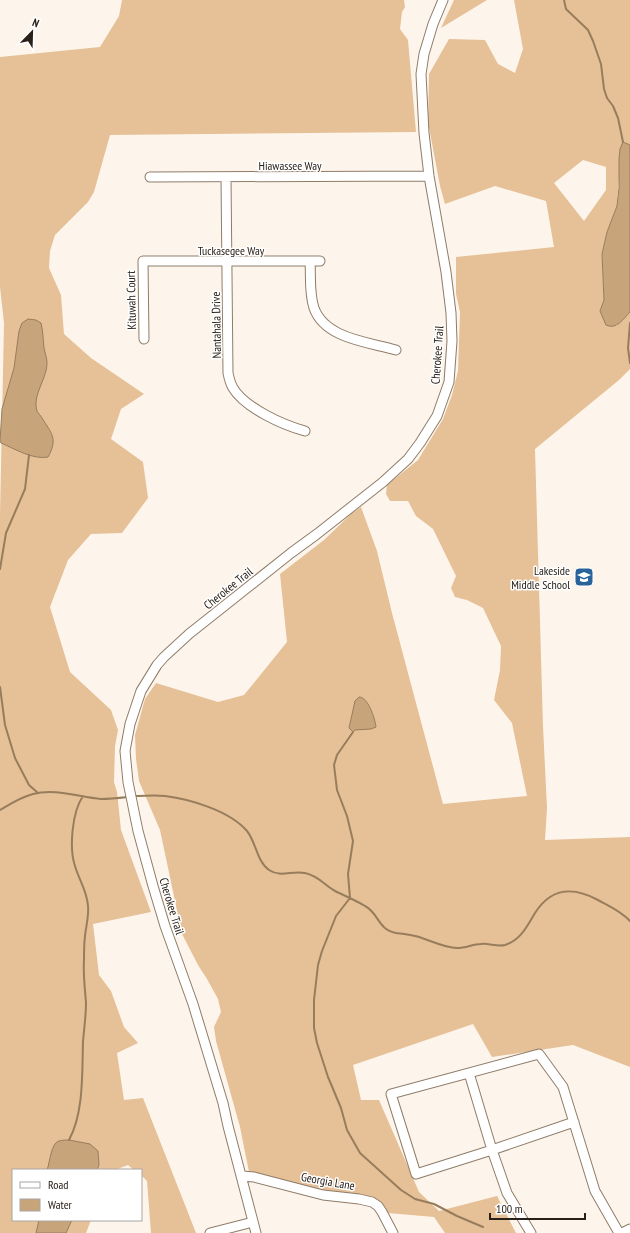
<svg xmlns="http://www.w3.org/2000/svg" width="630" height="1233" viewBox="0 0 630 1233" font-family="'PT Sans Narrow',sans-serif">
	<rect width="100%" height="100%" fill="#fdf5ec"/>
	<path fill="#e6c096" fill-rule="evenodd" d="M 122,0 L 404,0 L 405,7 L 402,12 L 400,29 L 408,40 L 416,132 L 110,135 L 94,192 L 88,202 L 55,235 L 50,251 L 49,268 L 61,295 L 64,334 L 91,358 L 144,394 L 121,409 L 111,439 L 143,462 L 148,498 L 122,533 L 91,534 L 68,560 L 50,607 L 70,672 L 111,710 L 118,730 L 115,746 L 114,782 L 117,792 L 121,830 L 151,912 L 93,924 L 99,975 L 111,991 L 124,1027 L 138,1043 L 117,1053 L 124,1100 L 143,1098 L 196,1233 L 151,1233 L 147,1181 L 141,1175 L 141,1170 L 134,1170 L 128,1165 L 115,1170 L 13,1170 L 13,1220 L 91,1220 L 86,1233 L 0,1233 L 0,515 L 4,323 L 0,287 L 0,57 L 100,47 L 119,16 Z
		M 454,0 L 487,0 L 441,28 Z
		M 514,0 L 630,0 L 630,145 L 623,142 L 619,159 L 619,175 L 617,206 L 607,232 L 602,254 L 604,300 L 600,311 L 616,326 L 630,312 L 630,369 L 619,380 L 535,449 L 543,726 L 547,808 L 545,840 L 630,837 L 630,1067 L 573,1045 L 492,1057 L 473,1024 L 353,1065 L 361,1100 L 379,1100 L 419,1192 L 439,1211 L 497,1196 L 516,1233 L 445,1233 L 434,1217 L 388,1213 L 385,1207 L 378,1201 L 326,1191 L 249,1172 L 240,1127 L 216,1041 L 214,1027 L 221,1012 L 218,999 L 207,979 L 198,965 L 182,934 L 160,830 L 139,781 L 136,759 L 135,735 L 145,699 L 156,683 L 218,702 L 244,695 L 287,642 L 280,574 L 324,540 L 351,514 L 361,507 L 377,551 L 392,613 L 443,804 L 527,796 L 512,723 L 494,700 L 500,670 L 501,646 L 483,608 L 467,600 L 455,597 L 451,588 L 456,576 L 433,529 L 416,516 L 408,501 L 390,501 L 386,494 L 387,485 L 418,460 L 443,419 L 452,395 L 458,371 L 460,312 L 456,294 L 456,257 L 554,247 L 546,201 L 495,186 L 445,204 L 440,186 L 428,122 L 429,74 L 449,39 L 485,40 L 498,64 L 515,73 L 523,49 ZM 583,160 L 606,167 L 606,190 L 584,221 L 554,183 Z"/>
	<path fill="#c8a47a" stroke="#987d5d" d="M 623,142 L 630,145 L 630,312 C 623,319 617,330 606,325 L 600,311 L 604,300 L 602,254 L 607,232 L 617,206 L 619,188 L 619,159 L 620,149 Z
		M 28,319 L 36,320 L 41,323 C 43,331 43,339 44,348 C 45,353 47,358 47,363 C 47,379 32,395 37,411 C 38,413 41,416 42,418 C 52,434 58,439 48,457 C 33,460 15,449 1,443 L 0,441 L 2,409 L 14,368 L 19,331 L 22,323 Z
		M 359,697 C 368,697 375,718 376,727 L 371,729 L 355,730 L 353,732 L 349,728 L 355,701 Z
		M 69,1140 L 90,1144 L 98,1151 L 99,1165 L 97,1170 L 47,1170 C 50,1162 51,1143 59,1141 C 62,1140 66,1140 69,1140 Z
		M 39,1220 L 72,1220 L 66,1233 L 36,1233 Z"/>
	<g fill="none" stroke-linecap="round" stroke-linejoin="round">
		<path stroke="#987d5d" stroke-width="2" d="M 564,0 L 566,9 L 588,30 L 593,41 L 601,64 L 604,89 L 607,98 L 613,106 L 618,118 L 623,142
			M 630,323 L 628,348 L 630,363
			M 0,569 L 6,533 L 25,489 L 29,455
			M 0,687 L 5,725 L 15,758 L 29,785 L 38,793
			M 353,732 L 337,755 L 334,765 L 337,790 L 347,816 L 353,841 L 348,874 L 350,898 L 336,916 L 322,951 L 318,965 L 314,1000 L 314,1028 L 317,1043 L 328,1077 L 341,1108 L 347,1130 L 360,1153 L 401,1190 L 415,1199 L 434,1204 L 457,1216 L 483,1227
			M 135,796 C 145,796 155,795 165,796 C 190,799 230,811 247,831 C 256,842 257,862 269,870 C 281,878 292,870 305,873 C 319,876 324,885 335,891 C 345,896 355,900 365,906 C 379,913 377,929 396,933 C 405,934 414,935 422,938 C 434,942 445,948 457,948 C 466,948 473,944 481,944 C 489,943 497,947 505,945 C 521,940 527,926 535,913 C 551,888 572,886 598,900 C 609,906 621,911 630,921
			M 0,810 C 10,804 21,797 33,794 C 55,788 79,797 101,799 C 110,799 119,798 128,797
			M 69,1140 C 84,1112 82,1073 83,1042 C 84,1029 86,1016 86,1003 C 85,989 83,974 84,960 C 84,952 84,944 85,936 C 86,926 89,916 88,906 C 87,891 79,880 75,866 C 69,848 72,812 83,796"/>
		<g stroke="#8f7c68" stroke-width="11">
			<path id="minor" d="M 150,177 L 429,176
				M 226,177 L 228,373 C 229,378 230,383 233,388 C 245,408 283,425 305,431
				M 310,262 C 311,277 309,293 314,308 C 325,339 369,342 396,350
				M 144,339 L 143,261 L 320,261
				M 469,1073 L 492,1150 L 574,1122
				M 242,1176 L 254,1177 L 323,1195 L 359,1199 L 372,1202 L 378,1206 L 382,1212 L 393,1233
				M 210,1233 L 253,1222
				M 256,1233 L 228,1126 L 223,1103 L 193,1004 L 165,926 L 153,886 L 138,831 L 128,782 L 125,751 L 130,724 L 141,691 L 157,665 L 164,657 L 189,634 L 291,553 L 317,534 L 383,482 L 408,459 L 420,443 L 437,416 L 449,382 L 452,341 L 451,313 L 446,272 L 429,176 L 424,133 L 421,74 L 424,54 L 433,24 L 443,0
				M 531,1233 L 507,1193 L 492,1150 L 416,1174 L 391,1094 L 539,1054 L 563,1087 L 595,1191 L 619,1233
				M 622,1233 L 630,1229"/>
		</g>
		<use href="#minor" stroke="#fff" stroke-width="9"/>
	</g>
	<defs>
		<g id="school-square" transform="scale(1)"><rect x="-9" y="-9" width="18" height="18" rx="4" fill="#28639a" stroke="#fff"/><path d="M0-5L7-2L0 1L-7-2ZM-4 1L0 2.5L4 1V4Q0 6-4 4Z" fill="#fff"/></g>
	</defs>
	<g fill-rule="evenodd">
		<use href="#school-square" x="584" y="577"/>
	</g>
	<g text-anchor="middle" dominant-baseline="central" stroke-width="3" stroke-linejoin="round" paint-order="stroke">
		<g font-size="12" fill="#292119" stroke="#fff">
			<text x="290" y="165">Hiawassee Way</text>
			<text x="231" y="250">Tuckasegee Way</text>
			<text transform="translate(131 300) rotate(-91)">Kituwah Court</text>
			<text transform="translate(216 325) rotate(-91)">Nantahala Drive</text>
			<text transform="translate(437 355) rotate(-86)">Cherokee Trail</text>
			<text transform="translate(228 588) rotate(-39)">Cherokee Trail</text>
			<text transform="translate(172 906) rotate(73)">Cherokee Trail</text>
			<text transform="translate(328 1181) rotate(10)">Georgia Lane</text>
		</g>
		<g font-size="12" fill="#292119" stroke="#fff" text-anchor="end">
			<text x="570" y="570">Lakeside<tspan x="570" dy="14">Middle School</tspan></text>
		</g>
	</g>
	<rect x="12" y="1169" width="130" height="52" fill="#ffffff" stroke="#a9a6a3"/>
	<rect x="20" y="1182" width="20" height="6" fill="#ffffff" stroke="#a9a6a3"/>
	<text x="48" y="1189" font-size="12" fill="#292119">Road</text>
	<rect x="20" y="1199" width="20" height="12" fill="#c8a47a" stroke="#a9a6a3"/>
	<text x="48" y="1209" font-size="12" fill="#292119">Water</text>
	<g transform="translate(32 32) rotate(23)" stroke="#ffffff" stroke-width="3" paint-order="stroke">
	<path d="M0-3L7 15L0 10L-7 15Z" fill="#292119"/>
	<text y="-6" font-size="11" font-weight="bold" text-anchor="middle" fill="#292119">N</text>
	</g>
	<path d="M490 1213v6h95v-6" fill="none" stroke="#292119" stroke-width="2"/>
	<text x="496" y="1213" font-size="12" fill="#292119" stroke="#ffffff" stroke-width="3" paint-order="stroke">100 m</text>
</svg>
